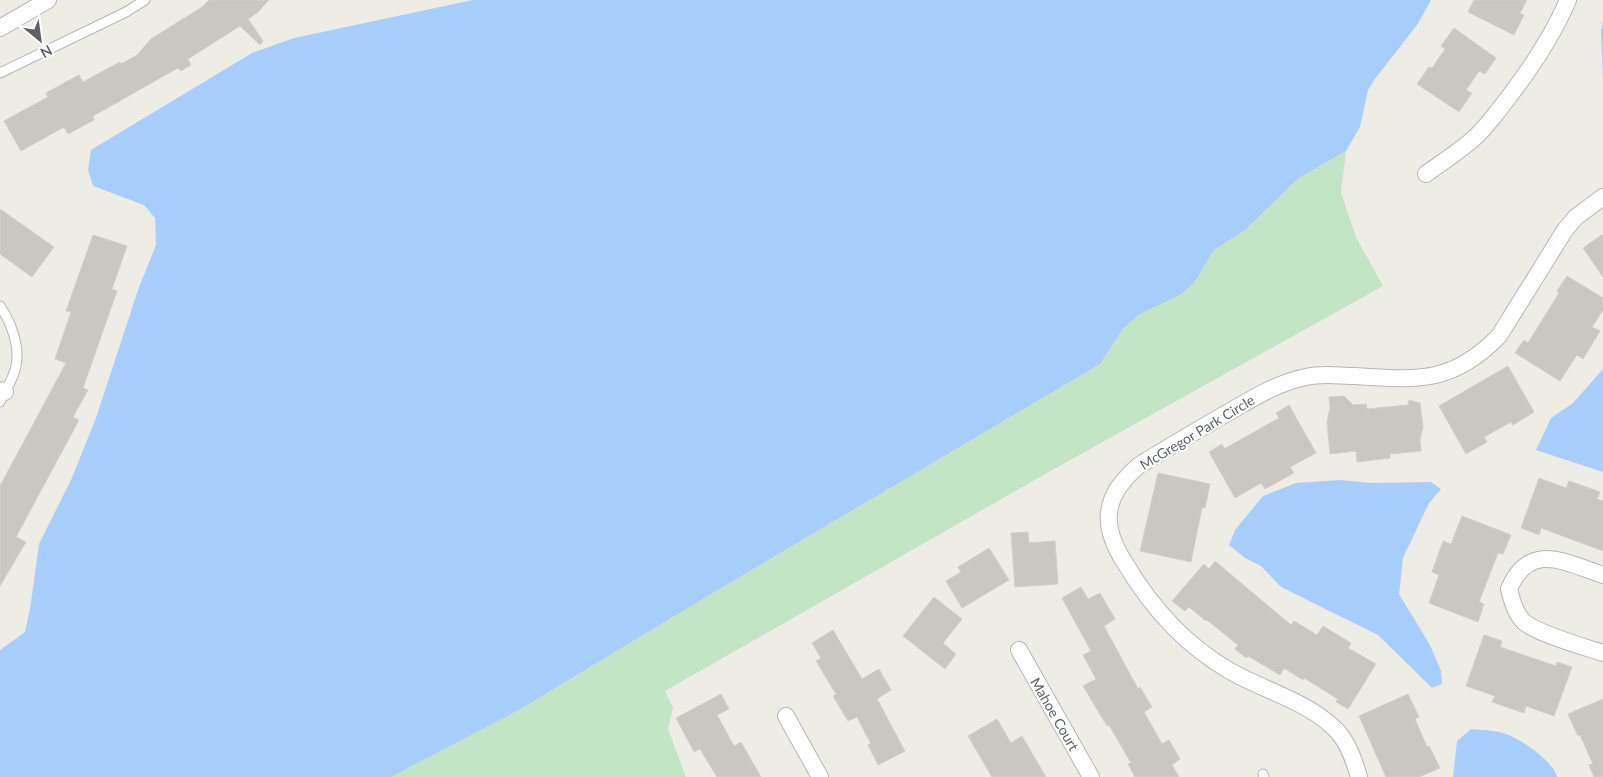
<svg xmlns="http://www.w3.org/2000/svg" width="1603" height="777" viewBox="0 0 1603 777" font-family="Lato,sans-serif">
	<rect width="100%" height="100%" fill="#eeede5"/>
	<path fill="#c2e5c6" d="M 1346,151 L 1341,193 L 1356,237 L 1383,286 L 1047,473 L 665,691 L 673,708 L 668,729 L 686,777 L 391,777 L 519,710 L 711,594 L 1100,364 L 1123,329 L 1138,314 L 1180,295 L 1194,283 L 1214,250 L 1245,230 L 1299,178 Z"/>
	<path fill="#a7cefc" d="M 473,0 L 1431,0 L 1417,25 L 1374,80 L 1368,90 L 1360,127 L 1346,151 L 1299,178 L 1245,230 L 1214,250 L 1194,283 L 1180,295 L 1138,315 L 1123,329 L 1100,364 L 711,594 L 519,710 L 391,777 L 0,777 L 0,650 L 25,632 L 30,609 L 39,544 L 71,480 L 96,418 L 138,290 L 156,245 L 155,218 L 144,205 L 93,186 L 88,170 L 91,150 L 252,53 L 294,38 Z
		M 1603,20 L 1603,81 L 1601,31 Z
		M 1603,369 L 1603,472 L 1536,450 L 1551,418 L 1573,403 Z
		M 1341,480 L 1371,483 L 1431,482 L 1441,489 L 1429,503 L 1403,558 L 1399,594 L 1430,645 L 1441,671 L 1442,684 L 1432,688 L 1378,635 L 1281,587 L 1261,566 L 1245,558 L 1229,545 L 1235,530 L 1263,496 L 1296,483 Z
		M 1471,729 C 1481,730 1493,730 1503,733 C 1518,737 1554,761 1557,777 L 1453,777 L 1457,741 Z"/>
	<path fill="#cac7c2" stroke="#d3d0c3" d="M 209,0 L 269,0 L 257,13 L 248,19 L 263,41 L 260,45 L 240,26 L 188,59 L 191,65 L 181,71 L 178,68 L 93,116 L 94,120 L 68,134 L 64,127 L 21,151 L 4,121 L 48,97 L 46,93 L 79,75 L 83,82 L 120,62 L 121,64 L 137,55 L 151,39 L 202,7 Z
		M 1474,0 L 1527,0 L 1520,13 L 1524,15 L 1514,35 L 1468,12 Z
		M 1454,28 L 1496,58 L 1485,74 L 1479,71 L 1466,90 L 1472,93 L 1459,112 L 1417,84 L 1429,67 L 1432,68 L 1445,49 L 1441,46 Z
		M 0,209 L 54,247 L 32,277 L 0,254 Z
		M 1603,234 L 1603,277 L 1583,248 Z
		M 93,235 L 127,246 L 112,289 L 117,291 L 83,388 L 88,390 L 73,417 L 79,420 L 16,537 L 26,542 L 0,586 L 0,486 L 66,363 L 55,359 L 71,312 L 66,311 Z
		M 1567,276 L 1603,298 L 1603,310 L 1592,327 L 1600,331 L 1583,359 L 1577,355 L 1560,381 L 1515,353 L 1524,340 L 1528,343 L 1559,293 L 1557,291 Z
		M 1508,366 L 1534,412 L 1513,425 L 1511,422 L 1484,437 L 1487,442 L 1466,454 L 1439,406 Z
		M 1344,396 L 1353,405 L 1366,404 L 1367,409 L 1408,405 L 1409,400 L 1420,403 L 1423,427 L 1420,440 L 1421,451 L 1390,454 L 1390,458 L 1357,462 L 1356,451 L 1330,454 L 1327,422 L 1330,408 L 1329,397 Z
		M 1289,405 L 1316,453 L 1290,467 L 1294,473 L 1265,489 L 1261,483 L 1235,498 L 1209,452 L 1222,444 L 1224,449 L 1279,418 L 1276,413 Z
		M 1158,473 L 1210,484 L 1205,508 L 1202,508 L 1191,562 L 1140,551 Z
		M 1539,478 L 1566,488 L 1569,481 L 1600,492 L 1597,499 L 1603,501 L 1603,551 L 1541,528 L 1539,535 L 1521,528 Z
		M 1462,516 L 1511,535 L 1503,554 L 1498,553 L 1479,602 L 1484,604 L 1478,622 L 1429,603 L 1439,575 L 1432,572 L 1443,541 L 1451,544 Z
		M 1028,532 L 1029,543 L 1055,541 L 1058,584 L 1015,587 L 1011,533 Z
		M 989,548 L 1009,580 L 962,608 L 946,581 L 961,572 L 958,567 Z
		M 1215,561 L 1291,625 L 1294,621 L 1317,635 L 1323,626 L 1351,643 L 1348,648 L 1376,664 L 1348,709 L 1336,702 L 1338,699 L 1304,678 L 1303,680 L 1284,668 L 1280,675 L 1248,656 L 1246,658 L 1235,649 L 1238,645 L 1207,620 L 1206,621 L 1189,607 L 1185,611 L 1172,601 L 1204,564 L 1209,569 Z
		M 1081,587 L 1088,599 L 1100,593 L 1115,619 L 1104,626 L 1138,689 L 1140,687 L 1152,707 L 1144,712 L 1162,744 L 1169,740 L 1180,759 L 1172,765 L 1179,777 L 1135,777 L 1128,764 L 1131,763 L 1109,725 L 1107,726 L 1083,686 L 1096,679 L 1083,655 L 1091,651 L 1062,598 Z
		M 934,597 L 962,619 L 943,643 L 956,654 L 945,669 L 903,636 Z
		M 833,630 L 862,679 L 879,669 L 891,690 L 877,699 L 905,751 L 878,765 L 868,745 L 871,744 L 857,717 L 848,721 L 833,696 L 836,694 L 816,661 L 821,658 L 812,643 Z
		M 1484,635 L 1502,641 L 1500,647 L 1556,666 L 1557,662 L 1572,667 L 1554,716 L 1526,706 L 1524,713 L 1492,702 L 1495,696 L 1466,686 Z
		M 721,694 L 729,709 L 717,715 L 734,746 L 741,742 L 761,777 L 717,777 L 700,749 L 694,752 L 676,718 Z
		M 1408,694 L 1419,717 L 1415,719 L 1427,747 L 1429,746 L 1440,768 L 1419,777 L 1386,777 L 1359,716 Z
		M 1603,699 L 1603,777 L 1594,777 L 1589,765 L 1593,764 L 1580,735 L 1578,736 L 1568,714 Z
		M 997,719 L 1011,743 L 1022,736 L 1046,777 L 992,777 L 968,736 Z"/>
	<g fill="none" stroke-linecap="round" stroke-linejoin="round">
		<g stroke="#b5b6bb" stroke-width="11">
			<path id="service" d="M 0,73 L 126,12 L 145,0
				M 0,306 C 11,322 20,346 16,366 C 14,378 5,391 0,402
				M 1263,774 L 1264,777"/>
		</g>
		<g stroke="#b5b6bb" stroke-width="18">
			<path id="minor" d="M 0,28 L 48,0
				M 1426,174 C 1441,163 1458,152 1472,140 C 1482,132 1490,121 1498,111 C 1525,77 1551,40 1568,0
				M 0,390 L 5,392
				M 1603,575 C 1566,563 1530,540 1509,589 C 1512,601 1515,612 1523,621 C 1535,633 1585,647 1603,653
				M 1019,650 L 1091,777
				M 786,716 L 820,777
				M 1359,777 C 1354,760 1347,739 1333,727 C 1304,700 1263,690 1230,671 C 1185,645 1151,607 1125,563 C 1116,549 1107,530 1109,513 C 1111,493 1124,479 1138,466 C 1165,449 1193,433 1220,417 C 1247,402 1275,383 1306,377 C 1322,373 1339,376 1356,376 C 1418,380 1452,384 1499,336 L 1565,230 L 1576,217 L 1603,197"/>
		</g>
		<use href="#service" stroke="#fff" stroke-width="9"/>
		<use href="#minor" stroke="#fff" stroke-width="16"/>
	</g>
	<g text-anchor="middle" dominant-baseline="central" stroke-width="4" stroke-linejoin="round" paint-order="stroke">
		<g font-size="14" fill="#5c5f64" stroke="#fff">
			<text transform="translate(1197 432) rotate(-31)">McGregor Park Circle</text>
			<text transform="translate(1055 714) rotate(60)">Mahoe Court</text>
		</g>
	</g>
	<g transform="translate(40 40) rotate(151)" stroke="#ffffff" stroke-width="4" paint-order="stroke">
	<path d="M0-4L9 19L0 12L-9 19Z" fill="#5c5f64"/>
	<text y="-8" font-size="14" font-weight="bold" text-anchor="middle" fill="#5c5f64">N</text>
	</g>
</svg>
